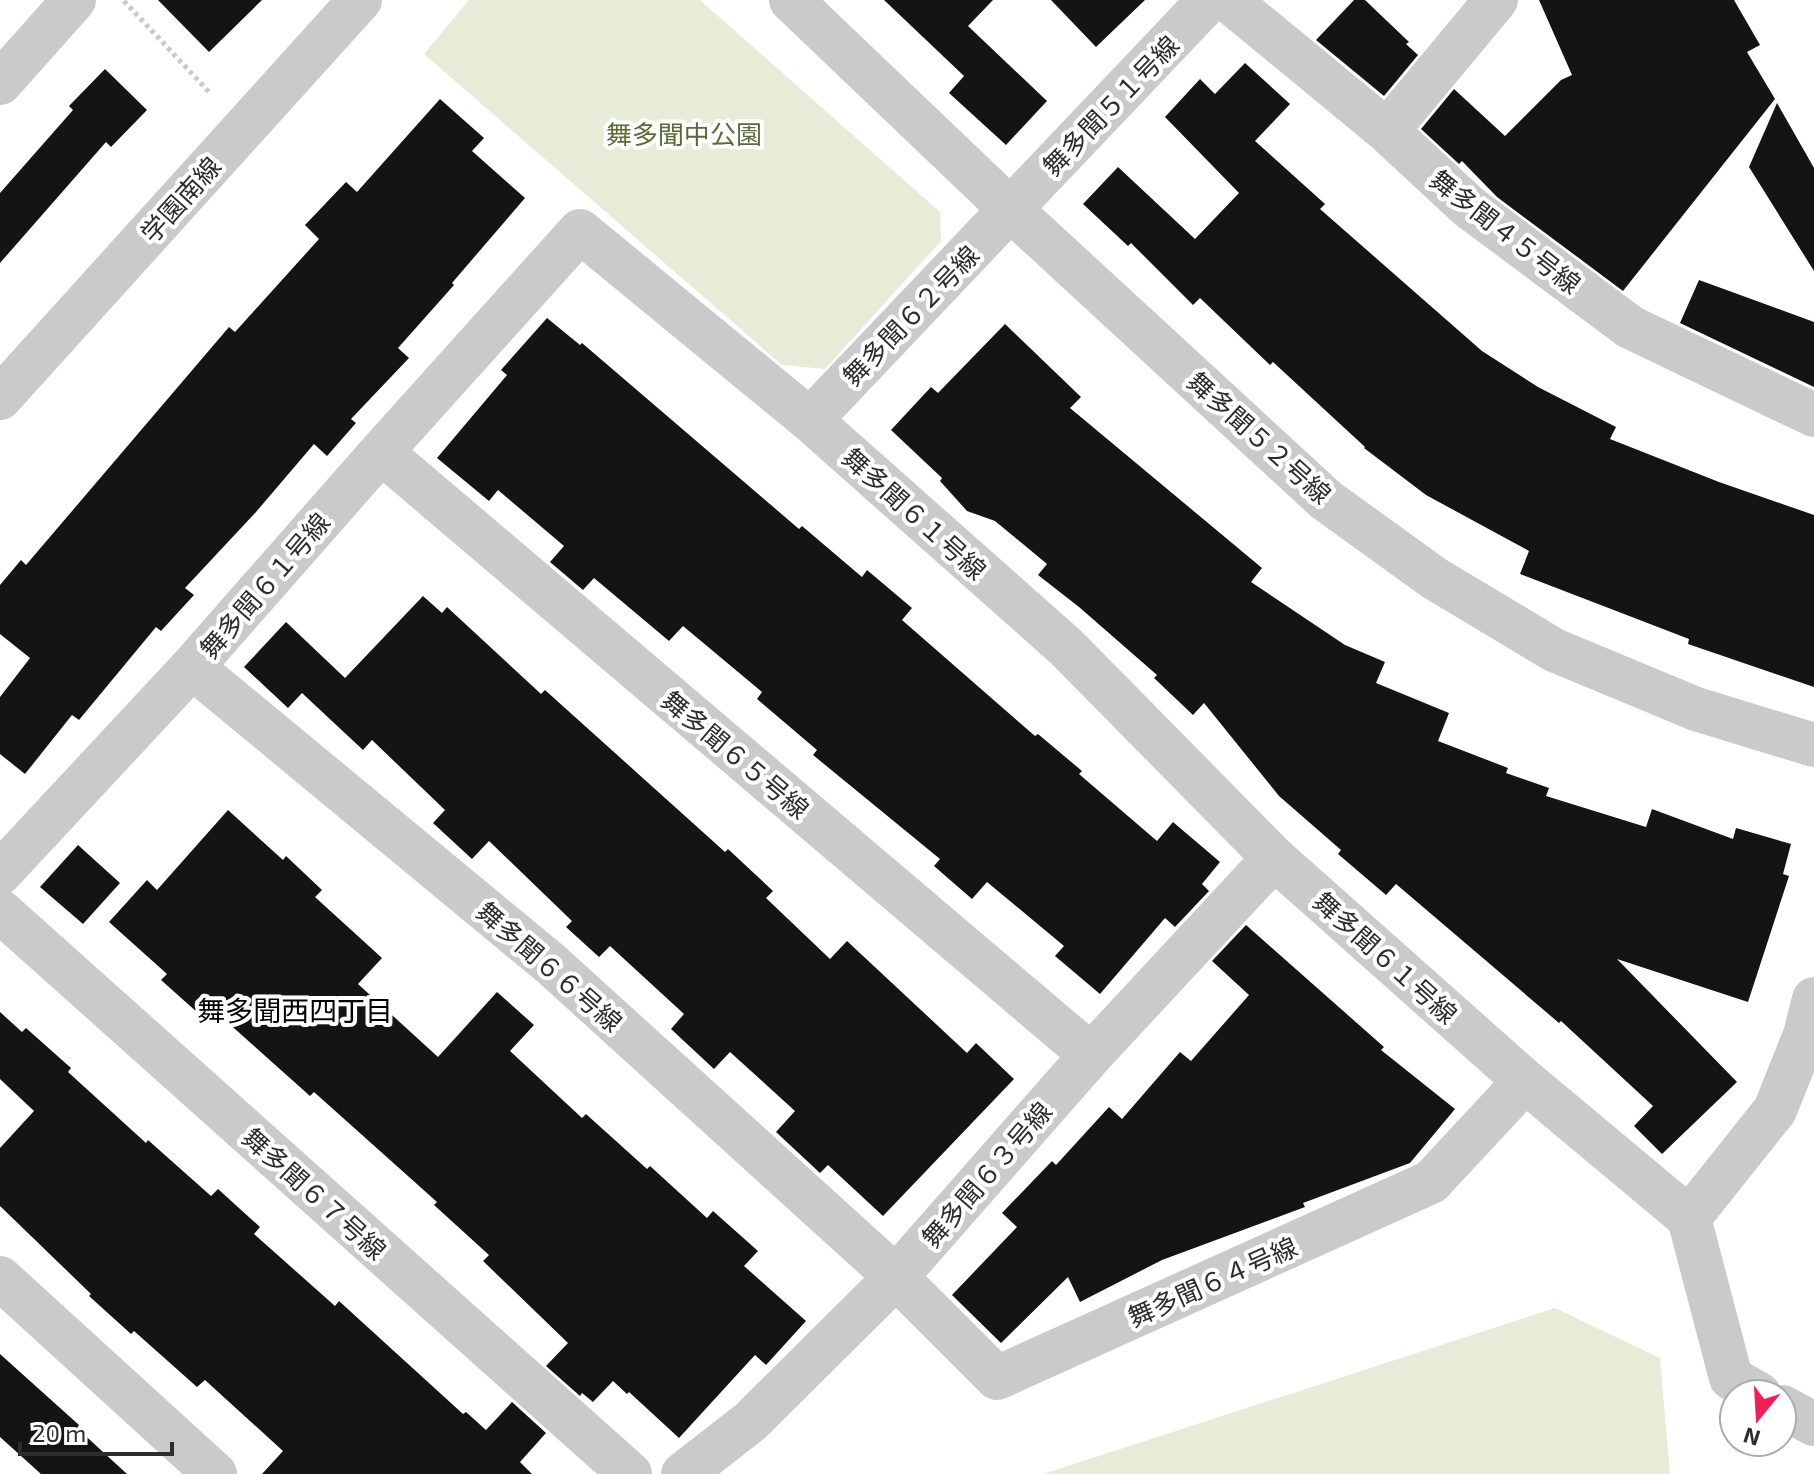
<svg xmlns="http://www.w3.org/2000/svg" width="1814" height="1474" viewBox="0 0 1814 1474" font-family="'Exo 2','Noto Sans JP',sans-serif">
	<rect width="100%" height="100%" fill="#fff"/>
	<path fill="#e7ecd8" d="M 469,0 L 700,0 L 940,212 L 941,241 L 825,369 L 782,365 L 424,54 Z
		M 1555,1308 L 1660,1358 L 1670,1474 L 1043,1474 Z"/>
	<path fill="#141414" d="M 158,0 L 262,0 L 209,52 Z
		M 884,0 L 993,0 L 968,26 L 1047,101 L 1006,145 L 949,93 L 964,76 Z
		M 1051,0 L 1145,0 L 1096,47 Z
		M 1354,0 L 1365,0 L 1409,42 L 1406,44 L 1418,55 L 1384,96 L 1316,40 Z
		M 1539,0 L 1734,0 L 1760,45 L 1747,52 L 1775,99 L 1623,291 L 1497,197 L 1462,161 L 1459,164 L 1421,129 L 1454,89 L 1505,136 L 1561,80 L 1572,75 Z
		M 1245,63 L 1290,104 L 1255,141 L 1325,204 L 1320,209 L 1482,351 L 1538,387 L 1616,427 L 1610,439 L 1719,482 L 1814,515 L 1814,687 L 1688,644 L 1689,639 L 1520,574 L 1529,551 L 1426,495 L 1364,448 L 1365,447 L 1273,362 L 1270,365 L 1200,298 L 1193,305 L 1131,243 L 1128,246 L 1083,204 L 1118,167 L 1195,239 L 1239,193 L 1165,117 L 1200,79 L 1215,94 Z
		M 105,69 L 147,110 L 111,147 L 106,142 L 0,263 L 0,193 L 73,110 L 69,106 Z
		M 440,99 L 484,138 L 472,151 L 525,198 L 452,283 L 454,285 L 398,348 L 409,358 L 351,419 L 356,423 L 327,456 L 314,444 L 256,512 L 185,588 L 194,595 L 161,631 L 156,627 L 79,720 L 72,715 L 25,774 L 0,754 L 0,697 L 30,658 L 0,634 L 0,585 L 21,560 L 26,565 L 229,327 L 235,332 L 319,239 L 305,225 L 346,182 L 357,192 Z
		M 1777,103 L 1814,168 L 1814,271 L 1749,167 Z
		M 1699,280 L 1814,322 L 1814,387 L 1680,323 Z
		M 547,318 L 580,345 L 582,343 L 799,529 L 802,526 L 862,577 L 867,570 L 912,608 L 902,620 L 1035,736 L 1038,734 L 1082,771 L 1079,774 L 1157,841 L 1173,822 L 1220,862 L 1202,884 L 1209,891 L 1175,927 L 1165,918 L 1100,994 L 1055,956 L 1064,946 L 987,882 L 972,899 L 934,866 L 940,859 L 813,755 L 817,750 L 757,699 L 762,692 L 683,626 L 669,641 L 594,578 L 583,590 L 550,562 L 564,546 L 498,490 L 489,501 L 437,458 L 507,375 L 501,370 Z
		M 1005,324 L 1081,397 L 1070,408 L 1262,568 L 1251,582 L 1345,645 L 1385,662 L 1376,683 L 1449,713 L 1438,741 L 1508,768 L 1506,773 L 1549,788 L 1546,796 L 1646,827 L 1652,809 L 1733,839 L 1736,828 L 1791,844 L 1783,874 L 1789,876 L 1748,1002 L 1617,959 L 1737,1082 L 1662,1154 L 1634,1126 L 1653,1106 L 1561,1021 L 1559,1023 L 1396,884 L 1386,895 L 1338,854 L 1341,850 L 1279,796 L 1204,703 L 1193,715 L 1154,678 L 1157,675 L 1079,607 L 1038,575 L 1047,564 L 995,521 L 967,511 L 940,481 L 942,478 L 891,430 L 931,387 L 938,393 Z
		M 423,596 L 442,613 L 447,607 L 541,694 L 545,690 L 725,852 L 728,849 L 773,891 L 766,898 L 830,959 L 847,941 L 967,1053 L 976,1043 L 1014,1079 L 883,1216 L 828,1165 L 820,1173 L 776,1132 L 795,1111 L 730,1052 L 714,1069 L 671,1029 L 684,1014 L 610,946 L 599,957 L 566,927 L 572,921 L 489,841 L 472,859 L 433,823 L 445,810 L 372,740 L 363,750 L 302,693 L 288,708 L 244,667 L 286,622 L 345,678 Z
		M 228,810 L 283,860 L 286,856 L 322,890 L 315,897 L 382,958 L 358,984 L 438,1057 L 497,992 L 534,1025 L 510,1051 L 582,1118 L 586,1114 L 647,1169 L 650,1166 L 707,1218 L 713,1211 L 758,1251 L 744,1266 L 806,1321 L 766,1365 L 755,1355 L 679,1438 L 629,1392 L 627,1394 L 613,1381 L 593,1402 L 582,1393 L 580,1396 L 546,1366 L 568,1343 L 483,1261 L 489,1255 L 434,1205 L 437,1202 L 314,1092 L 310,1096 L 207,1004 L 198,1013 L 161,980 L 167,974 L 109,922 L 147,880 L 157,890 Z
		M 78,845 L 120,883 L 83,924 L 40,887 Z
		M 1246,925 L 1384,1047 L 1381,1050 L 1455,1109 L 1410,1163 L 1303,1203 L 1305,1207 L 1162,1260 L 1080,1302 L 1068,1277 L 1001,1343 L 952,1295 L 1017,1227 L 1002,1213 L 1052,1161 L 1056,1165 L 1109,1107 L 1122,1119 L 1180,1052 L 1191,1061 L 1249,995 L 1212,961 Z
		M 0,1012 L 22,1032 L 26,1028 L 71,1068 L 68,1072 L 146,1143 L 148,1140 L 211,1196 L 218,1189 L 260,1227 L 254,1234 L 335,1306 L 339,1301 L 463,1414 L 466,1412 L 486,1430 L 512,1402 L 546,1433 L 520,1462 L 532,1474 L 262,1474 L 283,1451 L 205,1380 L 197,1387 L 134,1331 L 131,1334 L 89,1296 L 91,1294 L 0,1206 L 0,1148 L 34,1111 L 0,1079 Z
		M 0,1354 L 79,1425 L 77,1428 L 127,1474 L 41,1474 L 0,1437 Z"/>
	<g fill="none" stroke-linecap="round" stroke-linejoin="round">
		<path stroke="#cacaca" stroke-width="5" stroke-dasharray="4 4" stroke-linecap="butt" d="M 124,1 L 210,93"/>
		<path stroke="#cacaca" stroke-width="44" d="M 791,0 L 1010,209 L 1326,500 L 1434,578 L 1554,650 L 1696,709 L 1814,745
			M 1228,0 L 1387,131 L 1469,207 L 1630,327 L 1814,415
			M 0,83 L 74,0
			M 1387,131 L 1496,0
			M 0,398 L 360,0
			M 810,420 L 1209,0
			M 381,452 L 1091,1055
			M 192,667 L 551,964 L 896,1277 L 997,1378 L 1431,1182 L 1525,1081
			M 0,873 L 192,667 L 381,452 L 580,231 L 810,420 L 1066,647 L 1274,858 L 1525,1081 L 1689,1218 L 1775,1110 L 1805,1035 L 1814,999
			M 0,911 L 630,1474
			M 1689,1218 L 1731,1378 L 1759,1394
			M 0,1278 L 215,1474
			M 1782,1407 L 1814,1424
			M 683,1474 L 751,1421 L 896,1277 L 1091,1055 L 1274,858"/>
	</g>
	<g text-anchor="middle" dominant-baseline="central" stroke-width="8" stroke-linejoin="round" paint-order="stroke">
		<g font-size="26" fill="#2d2d2d" stroke="#fff">
			<text transform="translate(1110 105) rotate(-46)">舞多聞５１号線</text>
			<text transform="translate(180 199) rotate(-48)">学園南線</text>
			<text transform="translate(1506 231) rotate(38)">舞多聞４５号線</text>
			<text transform="translate(910 315) rotate(-46)">舞多聞６２号線</text>
			<text transform="translate(1260 437) rotate(42)">舞多聞５２号線</text>
			<text transform="translate(915 513) rotate(42)">舞多聞６１号線</text>
			<text transform="translate(264 585) rotate(-49)">舞多聞６１号線</text>
			<text transform="translate(736 754) rotate(40)">舞多聞６５号線</text>
			<text transform="translate(1386 957) rotate(42)">舞多聞６１号線</text>
			<text transform="translate(550 966) rotate(41)">舞多聞６６号線</text>
			<text transform="translate(986 1174) rotate(-49)">舞多聞６３号線</text>
			<text transform="translate(315 1193) rotate(42)">舞多聞６７号線</text>
			<text transform="translate(1212 1281) rotate(-24)">舞多聞６４号線</text>
		</g>
		<g font-size="26" fill="#5a6c36" stroke="#fff">
			<text x="684" y="133">舞多聞中公園</text>
		</g>
		<g font-size="28" fill="#000" stroke="#fff">
			<text x="295" y="1010">舞多聞西四丁目</text>
		</g>
	</g>
	<g transform="translate(1758 1418) rotate(198)"><circle r="38" fill="#ffffff" stroke="#ababab" stroke-width="2"/>
	<path d="M0-6L14 30L0 20L-14 30Z" fill="#f61c56"/>
	<text y="-12" font-size="22" font-weight="bold" text-anchor="middle" fill="#2d2d2d">N</text>
	</g>
	<path d="M20 1442v12h152v-12" fill="none" stroke="#2d2d2d" stroke-width="4"/>
	<text x="32" y="1442" font-size="24" fill="#2d2d2d" stroke="#ffffff" stroke-width="6" paint-order="stroke">20 m</text>
</svg>
